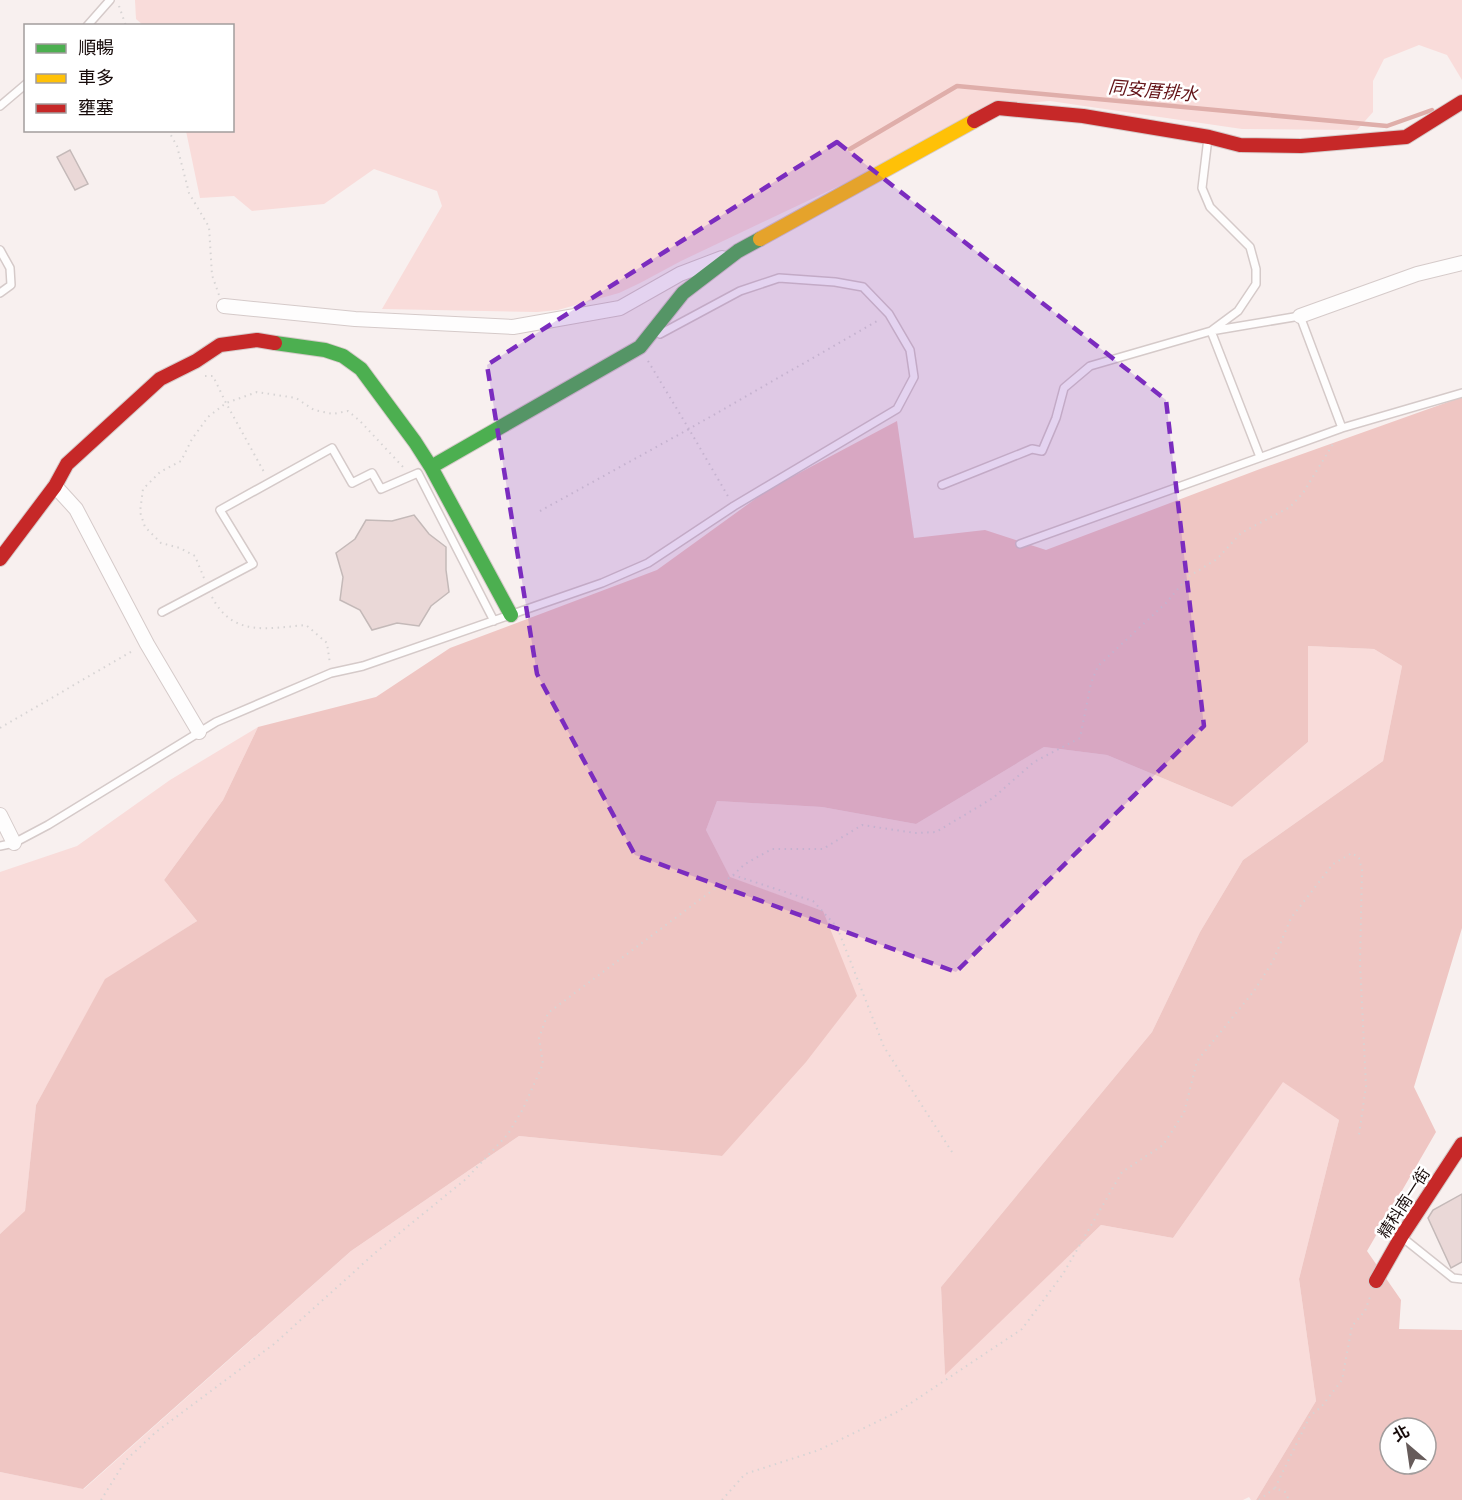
<svg xmlns="http://www.w3.org/2000/svg" width="1462" height="1500" viewBox="0 0 1462 1500" font-family="Helvetica,'Noto Sans TC',sans-serif">
	<rect width="100%" height="100%" fill="#f8f0ef"/>
	<path fill="#f9dcda" d="M 135,0 L 1462,0 L 1462,80 L 1447,55 L 1419,45 L 1384,59 L 1373,81 L 1373,112 L 1357,130 L 1242,129 L 1050,101 L 1023,103 L 995,112 L 681,261 L 640,283 L 619,293 L 558,310 L 537,312 L 382,309 L 442,206 L 437,191 L 374,169 L 324,204 L 252,211 L 234,196 L 200,198 L 186,131 L 232,130 L 232,26 L 143,25 L 136,19 Z
		M 1308,646 L 1374,649 L 1402,666 L 1383,761 L 1243,860 L 1200,932 L 1152,1032 L 941,1287 L 945,1374 L 1101,1225 L 1173,1238 L 1283,1081 L 1339,1120 L 1299,1279 L 1316,1401 L 1256,1500 L 1251,1500 L 1249,1497 L 1243,1500 L 0,1500 L 0,1472 L 84,1489 L 351,1251 L 519,1136 L 722,1156 L 823,911 L 730,878 L 706,830 L 717,801 L 822,807 L 916,824 L 1044,747 L 1107,755 L 1232,807 L 1308,742 Z
		M 258,727 L 223,800 L 164,880 L 197,921 L 105,980 L 36,1105 L 25,1212 L 0,1234 L 0,872 L 77,846 L 170,780 Z"/>
	<path fill="#efc6c3" fill-rule="evenodd" d="M 1462,397 L 1462,928 L 1414,1087 L 1436,1132 L 1367,1251 L 1401,1300 L 1399,1329 L 1462,1330 L 1462,1500 L 1256,1500 L 1316,1401 L 1299,1279 L 1339,1120 L 1283,1082 L 1173,1238 L 1101,1225 L 945,1375 L 941,1287 L 1152,1032 L 1200,932 L 1243,860 L 1383,761 L 1402,666 L 1374,649 L 1308,646 L 1308,742 L 1232,807 L 1107,755 L 1044,747 L 916,824 L 822,807 L 717,801 L 706,830 L 730,877 L 823,911 L 857,996 L 806,1062 L 722,1156 L 519,1136 L 351,1251 L 83,1489 L 0,1472 L 0,1234 L 25,1211 L 36,1105 L 105,979 L 197,921 L 164,880 L 223,800 L 258,727 L 376,697 L 450,648 L 657,570 L 769,489 L 897,421 L 914,538 L 985,530 L 1046,550 L 1260,469 ZM 1390,1428 L 1426,1428 L 1426,1464 L 1390,1464 Z"/>
	<g fill="none" stroke-linecap="round" stroke-linejoin="round">
		<path stroke="#dfaeaa" stroke-width="4.5" d="M 850,149 L 957,86 L 1387,126 L 1432,110"/>
	</g>
	<path fill="#ead8d7" stroke="#c4b9b8" stroke-width="1.5" d="M 70,150 L 88,184 L 75,190 L 57,157 Z
		M 414,515 L 429,534 L 446,547 L 446,570 L 449,592 L 431,606 L 419,626 L 397,623 L 372,630 L 360,610 L 340,600 L 343,577 L 336,553 L 355,539 L 366,520 L 392,521 Z
		M 1462,1194 L 1462,1262 L 1451,1268 L 1428,1218 L 1433,1210 Z"/>
	<g fill="none" stroke-linecap="round" stroke-linejoin="round">
		<g stroke="#d5cac9" stroke-width="10">
			<path id="lane" d="M 87,26 L 110,0
				M 0,106 L 26,84
				M 1208,138 L 1202,188 L 1210,207 L 1250,247 L 1256,269 L 1256,284 L 1238,311 L 1211,331 L 1260,457
				M 0,250 L 10,268 L 11,285 L 0,293
				M 942,485 L 1032,449 L 1042,451 L 1056,418 L 1064,388 L 1090,366 L 1211,331 L 1300,316 L 1342,428
				M 1020,544 L 1342,428 L 1462,393
				M 162,612 L 253,564 L 220,510 L 332,448 L 352,483 L 372,473 L 381,489 L 418,473 L 494,621
				M 0,846 L 14,843 L 48,825 L 216,722 L 331,673 L 363,666 L 602,583 L 648,563 L 734,506 L 897,409 L 914,377 L 910,350 L 889,314 L 863,287 L 835,282 L 779,278 L 740,291 L 660,334
				M 1403,1238 L 1453,1278 L 1462,1279"/>
		</g>
		<g stroke="#d5cac9" stroke-width="16">
			<path id="street" d="M 224,306 L 355,319 L 513,327 L 620,308 L 680,274 L 722,258
				M 1300,316 L 1417,274 L 1462,263
				M 55,486 L 76,509 L 147,644 L 199,732
				M 0,815 L 14,843"/>
		</g>
		<g stroke="#d5cac9" stroke-width="16">
			<path id="fast" d="M 275,343 L 325,350 L 343,356 L 361,369 L 415,442 L 431,467 L 511,615
				M 431,467 L 640,347 L 683,293 L 738,251 L 760,239"/>
		</g>
		<g stroke="#d5cac9" stroke-width="16">
			<path id="slow" d="M 760,239 L 974,121"/>
		</g>
		<g stroke="#d5cac9" stroke-width="16">
			<path id="jam" d="M 974,121 L 998,108 L 1083,116 L 1209,137 L 1240,145 L 1301,146 L 1406,137 L 1462,102
				M 0,559 L 55,486 L 67,464 L 160,379 L 196,361 L 220,345 L 257,340 L 275,343
				M 1376,1281 L 1401,1237 L 1462,1144"/>
		</g>
		<path stroke="#d7d4d4" stroke-width="2" stroke-dasharray="1.5 4.5" stroke-linecap="butt" d="M 119,6 L 126,26
			M 168,130 L 177,146 L 189,193 L 209,227 L 212,275 L 219,295
			M 648,361 L 689,429 L 879,320
			M 205,376 L 213,376 L 226,403 L 264,472
			M 540,511 L 689,429 L 729,498
			M 204,578 L 195,556 L 180,548 L 161,543 L 145,527 L 140,512 L 143,489 L 160,472 L 181,461 L 192,439 L 208,417 L 226,403 L 257,392 L 296,398 L 314,410 L 333,414 L 348,411 L 360,421 L 404,468
			M 212,597 C 233,638 269,628 306,625 L 327,643 L 330,664
			M 0,728 L 134,650
			M 733,875 L 813,901 L 837,927 L 884,1047 L 954,1155
			M 1275,1488 L 1310,1416 L 1322,1406 L 1342,1380 L 1352,1326 L 1365,1311 L 1370,1297
			M 101,1500 L 126,1460 L 156,1432 L 274,1344 L 375,1253 L 466,1179 L 508,1134 L 523,1109 L 543,1064 L 539,1038 L 548,1013 L 733,875 L 745,864 L 772,849 L 823,849 L 862,825 L 915,833 L 936,832 L 993,798 L 1034,762 L 1080,738 L 1091,683 L 1098,666 L 1166,603 L 1188,577 L 1217,559 L 1241,533 L 1290,507 L 1303,493 L 1333,444
			M 722,1500 L 745,1474 L 819,1450 L 899,1411 L 1022,1329 L 1063,1274 L 1122,1172 L 1163,1145 L 1184,1113 L 1197,1061 L 1254,991 L 1273,961 L 1291,918 L 1333,864 L 1352,853 L 1359,858 L 1362,870 L 1360,963 L 1366,1086 L 1359,1135
			M 1259,1500 L 1275,1488 L 1285,1492 L 1289,1500"/>
		<use href="#lane" stroke="#fefdfd" stroke-width="7"/>
		<use href="#street" stroke="#fefdfd" stroke-width="14"/>
		<use href="#fast" stroke="#4caf50" stroke-width="14"/>
		<use href="#slow" stroke="#ffc107" stroke-width="14"/>
		<use href="#jam" stroke="#c62828" stroke-width="14"/>
	</g>
	<path fill="#7b2cbf" fill-opacity="0.2" stroke="#7b2cbf" stroke-width="4.5" stroke-dasharray="12 8" stroke-linejoin="round" d="M 837,142 L 1166,400 L 1204,726 L 956,972 L 635,855 L 537,674 L 487,365 Z"/>
	<g text-anchor="middle" dominant-baseline="central" stroke-width="5" stroke-linejoin="round" paint-order="stroke">
		<g font-size="16" fill="#170b0a" stroke="#fff">
			<text transform="translate(1404 1203) rotate(-57)">精科南一街</text>
		</g>
		<g font-size="18" font-style="italic" fill="#631317" stroke="#fff">
			<text transform="translate(1153 91) rotate(5)">同安厝排水</text>
		</g>
	</g>
	<rect x="24" y="24" width="210" height="108" fill="#ffffff" stroke="#a29d9d" stroke-width="1.5"/>
	<rect x="36" y="44" width="30" height="9" fill="#4caf50" stroke="#a29d9d" stroke-width="1.5"/>
	<text x="78" y="54" font-size="18" fill="#170b0a">順暢</text>
	<rect x="36" y="74" width="30" height="9" fill="#ffc107" stroke="#a29d9d" stroke-width="1.5"/>
	<text x="78" y="84" font-size="18" fill="#170b0a">車多</text>
	<rect x="36" y="104" width="30" height="9" fill="#c62828" stroke="#a29d9d" stroke-width="1.5"/>
	<text x="78" y="114" font-size="18" fill="#170b0a">壅塞</text>
	<g transform="translate(1408 1446) rotate(331)"><circle r="28" fill="#ffffff" stroke="#a29d9d" stroke-width="1.5"/>
	<path d="M0-4.5L10 22L0 15L-10 22Z" fill="#665b5a"/>
	<text y="-9" font-size="16" font-weight="bold" text-anchor="middle" fill="#170b0a">北</text>
	</g>
</svg>
